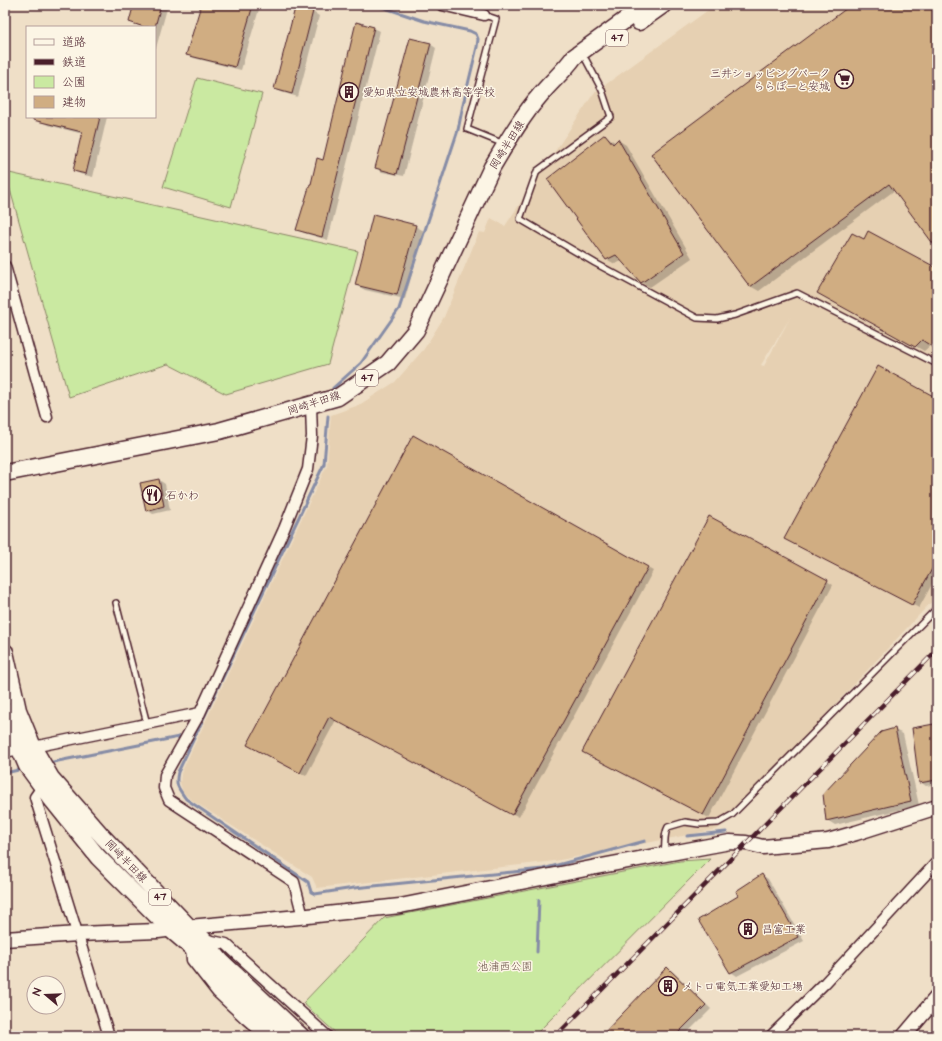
<svg xmlns="http://www.w3.org/2000/svg" width="942" height="1041" viewBox="0 0 942 1041" font-family="'Architects Daughter','Klee One',sans-serif">
	<rect width="100%" height="100%" fill="#efdfc7"/>
	<filter id="ink" filterUnits="userSpaceOnUse"><feTurbulence type="fractalNoise" baseFrequency=".025" numOctaves="2"/><feDisplacementMap in="SourceGraphic" scale="8" xChannelSelector="R" yChannelSelector="G"/><feConvolveMatrix kernelMatrix="1 2 1 2 8 2 1 2 1" color-interpolation-filters="sRGB"/></filter>
	<g filter="url(#ink)">
		<path fill="#e6d0b2" fill-rule="evenodd" d="M 715,5 L 937,5 L 937,596 L 718,829 L 555,861 L 317,888 L 312,877 L 190,799 L 183,792 L 180,783 L 181,773 L 327,465 L 331,415 L 359,405 L 395,382 L 424,349 L 444,317 L 479,232 L 485,233 L 491,218 L 505,226 L 594,93 ZM 790,318 L 764,366 L 761,365 Z"/>
		<path fill="#cae9a1" stroke="#8a8466" d="M 197,78 L 262,94 L 231,207 L 163,187 Z
			M 5,172 L 358,251 L 328,364 L 226,394 L 168,364 L 69,397 Z
			M 710,859 L 534,1036 L 339,1036 L 303,1003 L 384,918 L 680,861 Z"/>
		<path fill="#0003" d="M 146,5 L 168,5 L 156,48 L 155,48 L 155,27 L 141,27 L 130,22 L 145,10 Z
			M 202,5 L 257,5 L 260,6 L 241,70 L 194,58 L 188,54 Z
			M 853,5 L 937,5 L 937,247 L 895,190 L 759,291 L 750,286 Z
			M 296,9 L 313,12 L 319,16 L 298,97 L 281,92 L 275,88 Z
			M 357,23 L 374,28 L 380,31 L 328,240 L 304,233 L 298,230 L 324,161 Z
			M 430,44 L 436,48 L 404,176 L 382,172 L 376,168 Z
			M 43,117 L 107,117 L 93,177 L 80,174 L 74,170 L 83,134 L 48,125 L 41,122 Z
			M 605,135 L 616,143 L 618,140 L 626,145 L 692,258 L 650,287 L 642,283 L 622,261 L 615,264 L 606,259 Z
			M 415,226 L 424,231 L 405,299 L 365,290 L 356,285 Z
			M 937,269 L 937,349 L 931,345 L 924,351 L 819,292 Z
			M 937,399 L 937,575 L 919,608 L 792,542 Z
			M 413,437 L 653,571 L 519,817 L 336,720 L 306,776 L 254,748 Z
			M 159,480 L 165,484 L 170,510 L 153,514 L 147,510 Z
			M 827,581 L 833,585 L 709,818 L 589,755 Z
			M 934,725 L 937,727 L 937,784 L 926,786 L 920,782 Z
			M 895,730 L 903,734 L 919,805 L 835,825 L 827,820 Z
			M 762,875 L 768,879 L 804,941 L 737,976 L 731,972 L 739,896 Z
			M 667,968 L 673,972 L 711,1009 L 684,1036 L 602,1036 Z"/>
		<g fill="none" stroke-linecap="round" stroke-linejoin="round">
			<path stroke="#868ca6" stroke-width="3" d="M 333,388 L 361,363 L 399,309 L 458,130 L 463,105 L 477,47 L 478,39 L 476,34 L 470,31 L 424,21 L 376,5
				M 328,416 L 324,464 L 178,772 C 175,785 178,788 186,799 L 308,882 L 311,892 L 315,894 L 354,888 L 543,869 L 645,841
				M 48,763 L 184,736
				M 5,773 L 23,769
				M 687,836 L 726,832
				M 537,952 L 539,900"/>
		</g>
		<path fill="#d0ad82" stroke="#4a1f2b" d="M 145,5 L 161,5 L 155,27 L 144,27 L 129,22 L 133,7 L 144,9 Z
			M 201,5 L 253,5 L 235,67 L 186,55 Z
			M 851,5 L 937,5 L 937,249 L 889,184 L 750,287 L 651,154 Z
			M 295,8 L 313,11 L 292,94 L 274,89 Z
			M 356,22 L 374,27 L 322,237 L 296,230 L 310,184 L 311,184 L 317,158 L 323,160 Z
			M 410,38 L 431,43 L 397,174 L 375,168 Z
			M 33,117 L 100,117 L 86,174 L 73,171 L 82,132 L 33,120 Z
			M 605,134 L 613,144 L 618,139 L 684,253 L 641,283 L 616,255 L 606,260 L 547,179 Z
			M 373,214 L 416,225 L 397,295 L 355,285 Z
			M 868,231 L 937,268 L 937,350 L 922,340 L 915,347 L 817,293 L 852,233 L 864,239 Z
			M 878,366 L 937,398 L 937,560 L 912,605 L 784,539 Z
			M 413,435 L 648,567 L 512,815 L 329,717 L 300,773 L 247,745 Z
			M 159,479 L 164,506 L 146,511 L 140,483 Z
			M 709,516 L 828,580 L 703,815 L 582,752 Z
			M 934,724 L 937,740 L 937,780 L 919,783 L 912,728 Z
			M 895,728 L 911,801 L 826,821 L 823,794 L 881,732 Z
			M 762,874 L 798,937 L 730,973 L 698,920 L 738,896 L 736,891 Z
			M 667,967 L 706,1005 L 675,1036 L 601,1036 Z"/>
		<g fill="none" stroke-linecap="round" stroke-linejoin="round">
			<g stroke="#4a1f2b" stroke-width="8">
				<path id="lane" d="M 484,15 L 496,19 L 467,129 L 504,144
					M 586,60 L 602,90 L 611,117 L 537,171 L 520,219 L 595,263 L 697,318 L 717,319 L 735,315 L 797,293 L 937,364
					M 116,603 L 147,724
					M 664,853 C 666,843 663,836 668,827 L 685,822 L 699,824 L 718,823 L 732,815 L 937,608"/>
			</g>
			<g stroke="#4a1f2b" stroke-width="13">
				<path id="street" d="M 442,5 L 484,15
					M 5,266 L 47,417
					M 33,747 L 200,713
					M 5,752 L 19,749
					M 42,787 L 35,797 L 109,1036
					M 303,917 L 294,882 L 169,800 L 164,788 L 165,775 L 200,713 L 284,529 L 308,469 L 312,436 L 311,405
					M 203,939 L 226,944 L 327,1036
					M 191,947 L 192,960 L 217,992 L 246,1019 L 266,1036
					M 771,1036 L 825,983 L 937,862"/>
			</g>
			<g stroke="#4a1f2b" stroke-width="17">
				<path id="secondary" d="M 5,939 L 78,934 L 158,931 L 189,927 L 299,917 L 400,906 L 596,867 L 730,842 L 746,843 L 763,847 L 828,841 L 856,833 L 937,807
					M 904,1036 L 937,997"/>
			</g>
			<g stroke="#4a1f2b" stroke-width="19">
				<path id="primary" d="M 639,22 L 663,5
					M 5,473 L 219,431 L 338,397 L 388,363 L 416,330 L 492,167 C 507,142 522,116 541,94 C 551,82 564,71 574,57 L 646,5
					M 5,652 L 18,710 L 33,747 L 51,778 L 103,837 L 189,927 L 203,939 L 221,961 L 301,1036
					M 5,712 L 11,729 L 27,766 L 49,796 L 98,857 L 171,930 L 191,947 L 241,1000 L 282,1036"/>
			</g>
			<use href="#lane" stroke="#fcf5e5" stroke-width="5"/>
			<use href="#street" stroke="#fcf5e5" stroke-width="10"/>
			<use href="#secondary" stroke="#fcf5e5" stroke-width="14"/>
			<use href="#primary" stroke="#fcf5e5" stroke-width="16"/>
			<g stroke="#4a1f2b" stroke-width="4.5">
				<path id="rail" d="M 556,1036 L 937,650"/>
			</g>
			<use href="#rail" stroke="#fcf5e5" stroke-width="3" stroke-dasharray="9" stroke-linecap="butt"/>
		</g>
	</g>
	<defs>
		<g id="supermarket-ring" transform="scale(1)"><circle r="9.5" fill="#fcf5e5" stroke="#4a1f2b" stroke-width="1.5"/><path d="M-6-5.5h2.5l.6 2H6L4.5 2H-2.5L-4.4-4H-6ZM-1.5 3.2a1.3 1.3 0 1 0 .1 0ZM3 3.2a1.3 1.3 0 1 0 .1 0Z" fill="#4a1f2b"/></g>
		<g id="building-ring" transform="scale(1)"><circle r="9.5" fill="#fcf5e5" stroke="#4a1f2b" stroke-width="1.5"/><path d="M-4-6H4V6H1V3H-1V6H-4ZM-2.5-4.3h1.7v1.8h-1.7ZM.8-4.3h1.7v1.8H.8ZM-2.5-1h1.7V.8h-1.7ZM.8-1h1.7V.8H.8Z" fill="#4a1f2b"/></g>
		<g id="restaurant-ring" transform="scale(1)"><circle r="9.5" fill="#fcf5e5" stroke="#4a1f2b" stroke-width="1.5"/><path d="M-5-6h1v4h1v-4h1v4h1v-4h1v5L-1.5 .5V6h-2V.5L-5-1ZM5-6V6H3V1.5H1.5Q1.5-4 5-6Z" fill="#4a1f2b"/></g>
	</defs>
	<g fill-rule="evenodd">
		<use href="#supermarket-ring" x="844" y="79"/>
		<use href="#building-ring" x="349" y="92"/>
		<use href="#restaurant-ring" x="152" y="495"/>
		<use href="#building-ring" x="748" y="929"/>
		<use href="#building-ring" x="668" y="986"/>
	</g>
	<g text-anchor="middle" dominant-baseline="central" stroke-width="3" stroke-linejoin="round" paint-order="stroke">
		<g fill="#fcf5e5" stroke="#7f5f63" stroke-width="1">
			<rect x="606" y="30" width="22" height="16" rx="3"/>
			<rect x="356" y="370" width="22" height="16" rx="3"/>
			<rect x="149" y="889" width="22" height="16" rx="3"/>
		</g>
		<g font-size="10" font-weight="bold" fill="#4a1f2b">
			<text x="617" y="38">47</text>
			<text x="367" y="378">47</text>
			<text x="160" y="897">47</text>
		</g>
		<g font-size="11" fill="#4a1f2b" stroke="#fcf5e5" text-anchor="start">
			<text x="830" y="73" text-anchor="end">三井ショッピングパーク<tspan x="830" dy="13">ららぽーと安城</tspan></text>
			<text x="363" y="92">愛知県立安城農林高等学校</text>
			<text x="166" y="495">石かわ</text>
			<text x="762" y="929">昌富工業</text>
			<text x="682" y="986">メトロ電気工業愛知工場</text>
		</g>
		<g font-size="11" fill="#4a1f2b" stroke="#fcf5e5">
			<text transform="translate(507 145) rotate(-58)">岡崎半田線</text>
			<text transform="translate(314 403) rotate(-18)">岡崎半田線</text>
			<text transform="translate(126 861) rotate(46)">岡崎半田線</text>
		</g>
		<g font-size="11" fill="#6a5248" stroke="#fcf5e5">
			<text x="505" y="966">池浦西公園</text>
		</g>
	</g>
	<rect width="942" height="1041" fill="none" stroke="#fcf5e5" stroke-width="20"/>
	<rect x="10" y="10" width="922" height="1021" fill="none" stroke="#4a1f2b" stroke-width="1.5" filter="url(#ink)"/>
	<rect x="26" y="26" width="130" height="92" fill="#fcf5e5" stroke="#b59f9b"/>
	<rect x="34" y="39" width="20" height="6" fill="#fcf5e5" stroke="#b59f9b"/>
	<text x="62" y="46" font-size="12" fill="#4a1f2b">道路</text>
	<rect x="34" y="59" width="20" height="6" fill="#4a1f2b" stroke="#b59f9b"/>
	<text x="62" y="66" font-size="12" fill="#4a1f2b">鉄道</text>
	<rect x="34" y="76" width="20" height="12" fill="#cae9a1" stroke="#b59f9b"/>
	<text x="62" y="86" font-size="12" fill="#4a1f2b">公園</text>
	<rect x="34" y="96" width="20" height="12" fill="#d0ad82" stroke="#b59f9b"/>
	<text x="62" y="106" font-size="12" fill="#4a1f2b">建物</text>
	<g transform="translate(46 995) rotate(289)"><circle r="19" fill="#fcf5e5" stroke="#b59f9b"/>
	<path d="M0-3L7 15L0 10L-7 15Z" fill="#4a1f2b"/>
	<text y="-6" font-size="11" font-weight="bold" text-anchor="middle" fill="#4a1f2b">N</text>
	</g>
</svg>
